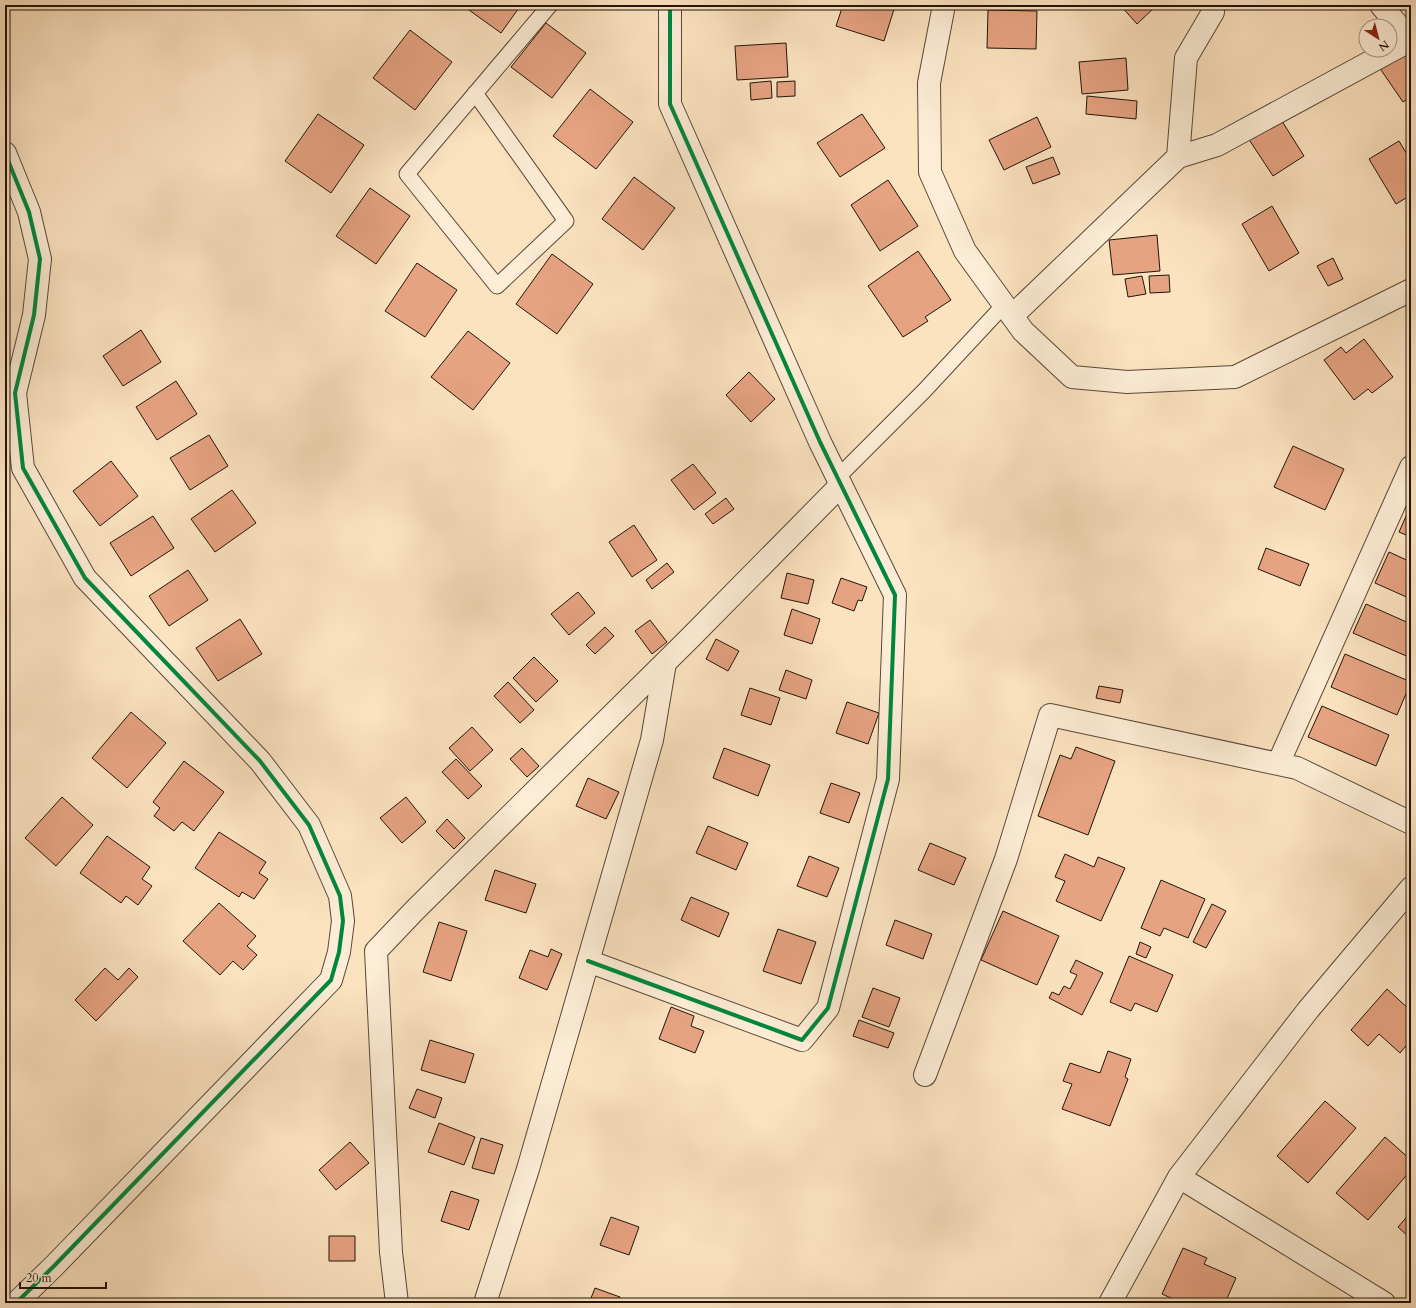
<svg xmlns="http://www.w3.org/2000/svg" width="1416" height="1308" viewBox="0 0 1416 1308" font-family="Cardo,serif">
	<rect width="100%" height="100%" fill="#fce3c0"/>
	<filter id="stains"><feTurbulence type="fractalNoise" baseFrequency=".005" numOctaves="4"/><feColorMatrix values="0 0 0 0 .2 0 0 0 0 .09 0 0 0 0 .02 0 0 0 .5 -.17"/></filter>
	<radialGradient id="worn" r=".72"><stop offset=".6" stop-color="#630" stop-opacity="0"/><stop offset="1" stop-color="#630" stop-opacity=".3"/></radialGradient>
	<path fill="#e6a382" stroke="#22140a" d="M 462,5 L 521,5 L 501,33 Z
		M 843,5 L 895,6 L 884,41 L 836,26 Z
		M 1120,5 L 1157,5 L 1137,24 Z
		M 988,10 L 1037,11 L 1036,49 L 987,48 Z
		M 546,23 L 586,53 L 552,98 L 511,67 Z
		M 410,30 L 452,62 L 415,110 L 373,78 Z
		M 786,43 L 788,77 L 737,80 L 735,46 Z
		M 1406,49 L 1411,56 L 1411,96 L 1403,102 L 1379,67 Z
		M 1126,58 L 1128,90 L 1082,94 L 1079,62 Z
		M 771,81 L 772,98 L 751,100 L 750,83 Z
		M 795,81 L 795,96 L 777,97 L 777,82 Z
		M 590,89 L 633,122 L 596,169 L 553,136 Z
		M 1087,96 L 1137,101 L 1136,119 L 1086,114 Z
		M 318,114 L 364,145 L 331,193 L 285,161 Z
		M 862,114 L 885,148 L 840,177 L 817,143 Z
		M 1037,117 L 1051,147 L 1004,170 L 989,140 Z
		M 1280,118 L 1304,156 L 1273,176 L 1248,138 Z
		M 1399,141 L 1411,161 L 1411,195 L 1396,204 L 1369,159 Z
		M 1053,157 L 1060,174 L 1033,184 L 1026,167 Z
		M 634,177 L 675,208 L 643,250 L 602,219 Z
		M 888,180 L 918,226 L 880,251 L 851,205 Z
		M 370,188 L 410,216 L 376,264 L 336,236 Z
		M 1272,206 L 1299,253 L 1269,271 L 1242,224 Z
		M 1157,235 L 1160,271 L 1113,275 L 1109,240 Z
		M 918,251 L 951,300 L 925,317 L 928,321 L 903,337 L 868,286 Z
		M 552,254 L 593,284 L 557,334 L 516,304 Z
		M 1333,258 L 1343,279 L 1328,286 L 1317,266 Z
		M 417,263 L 457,290 L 425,337 L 385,311 Z
		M 1169,275 L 1170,292 L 1150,293 L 1149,276 Z
		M 1142,276 L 1146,294 L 1128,297 L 1125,279 Z
		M 141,330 L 161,362 L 123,386 L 103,356 Z
		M 468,331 L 510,363 L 473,410 L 431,377 Z
		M 1364,339 L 1393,377 L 1372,393 L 1368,389 L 1354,400 L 1324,360 L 1341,347 L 1346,353 Z
		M 749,372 L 775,399 L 751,422 L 726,395 Z
		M 176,381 L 197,414 L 157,440 L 136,407 Z
		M 209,435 L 228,466 L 190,490 L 170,458 Z
		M 1293,446 L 1344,469 L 1325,510 L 1274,487 Z
		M 111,461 L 138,496 L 100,526 L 73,491 Z
		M 693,464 L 716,493 L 694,510 L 671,480 Z
		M 232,490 L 256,523 L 215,552 L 191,519 Z
		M 726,498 L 734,509 L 713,524 L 705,514 Z
		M 1411,505 L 1411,537 L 1399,532 Z
		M 153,516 L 174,548 L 131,576 L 110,543 Z
		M 634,525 L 657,560 L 632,577 L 609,542 Z
		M 1266,548 L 1309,564 L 1300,586 L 1258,569 Z
		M 1389,552 L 1411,562 L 1411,599 L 1375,583 Z
		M 667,563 L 674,572 L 652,589 L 646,580 Z
		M 188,570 L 208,600 L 169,626 L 149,596 Z
		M 787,573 L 814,580 L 808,604 L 781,598 Z
		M 841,578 L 867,587 L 862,601 L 858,600 L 854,611 L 832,603 Z
		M 578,592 L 595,613 L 569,635 L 551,614 Z
		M 1366,604 L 1411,624 L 1411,658 L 1353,633 Z
		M 792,609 L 820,619 L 812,644 L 784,635 Z
		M 240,619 L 262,654 L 218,681 L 196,648 Z
		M 650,620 L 667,642 L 652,654 L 635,631 Z
		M 605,627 L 614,636 L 595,654 L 586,645 Z
		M 716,639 L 739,651 L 728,671 L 706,659 Z
		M 1345,654 L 1411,682 L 1397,715 L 1331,687 Z
		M 534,657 L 558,681 L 536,702 L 513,678 Z
		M 786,670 L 812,680 L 806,699 L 779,690 Z
		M 508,682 L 534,710 L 520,723 L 494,696 Z
		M 1099,686 L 1123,690 L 1120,703 L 1096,698 Z
		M 750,688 L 780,698 L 771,725 L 741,715 Z
		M 847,702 L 879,713 L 868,744 L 836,733 Z
		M 1322,706 L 1389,735 L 1376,766 L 1308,737 Z
		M 131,712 L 166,743 L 127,788 L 92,758 Z
		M 472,727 L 493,750 L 470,771 L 449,748 Z
		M 1076,747 L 1115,761 L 1088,835 L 1038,816 L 1060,755 L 1071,759 Z
		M 522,748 L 539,766 L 527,777 L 510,759 Z
		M 724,748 L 770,765 L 758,796 L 713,778 Z
		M 456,759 L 482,786 L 468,799 L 442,772 Z
		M 184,761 L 224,792 L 194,831 L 182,822 L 174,831 L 154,816 L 160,808 L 153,802 Z
		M 588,778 L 619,792 L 606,819 L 576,806 Z
		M 831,783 L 860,793 L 849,823 L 820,813 Z
		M 62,797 L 93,825 L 56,866 L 25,838 Z
		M 406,797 L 426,822 L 402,843 L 380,818 Z
		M 447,819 L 465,838 L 454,849 L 436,831 Z
		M 708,826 L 748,843 L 736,870 L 696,853 Z
		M 219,832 L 266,862 L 259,873 L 268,879 L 254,899 L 242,892 L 239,897 L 195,868 Z
		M 107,836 L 150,867 L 142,879 L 152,886 L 138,905 L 126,896 L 121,903 L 80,873 Z
		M 930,843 L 966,858 L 954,885 L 918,870 Z
		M 1065,854 L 1094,867 L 1098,857 L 1125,868 L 1101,921 L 1056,901 L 1065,881 L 1055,877 Z
		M 809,856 L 839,868 L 827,897 L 797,886 Z
		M 495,870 L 536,884 L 526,913 L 485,900 Z
		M 1161,880 L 1205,899 L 1188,938 L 1164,928 L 1160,936 L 1141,928 Z
		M 691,897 L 729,913 L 719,937 L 681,920 Z
		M 219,903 L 256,936 L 247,946 L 257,955 L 243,970 L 233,961 L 220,975 L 183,941 Z
		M 1212,904 L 1226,911 L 1206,948 L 1193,942 Z
		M 1003,911 L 1059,936 L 1037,985 L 981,960 Z
		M 895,920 L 932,934 L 923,959 L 886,945 Z
		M 439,922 L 467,931 L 451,981 L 423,972 Z
		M 778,929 L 816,942 L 801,984 L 763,971 Z
		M 1140,942 L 1151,947 L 1146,958 L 1136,954 Z
		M 551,949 L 562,954 L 547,990 L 519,978 L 530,950 L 548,957 Z
		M 1129,956 L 1173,975 L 1157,1012 L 1135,1003 L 1131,1011 L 1110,1002 Z
		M 1076,960 L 1103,973 L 1082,1015 L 1049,998 L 1052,992 L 1059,995 L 1064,986 L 1070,989 L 1077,975 L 1070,972 Z
		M 105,968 L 118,980 L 129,968 L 138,977 L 96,1021 L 75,1000 Z
		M 873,988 L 900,998 L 889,1027 L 862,1017 Z
		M 1387,989 L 1411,1011 L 1411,1040 L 1400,1053 L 1379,1034 L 1368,1046 L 1351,1030 Z
		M 671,1007 L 694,1016 L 691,1026 L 704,1031 L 695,1053 L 659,1039 Z
		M 859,1020 L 894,1033 L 888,1048 L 853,1036 Z
		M 430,1040 L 474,1054 L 465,1083 L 421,1070 Z
		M 1108,1051 L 1131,1059 L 1125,1077 L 1128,1079 L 1110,1126 L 1062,1109 L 1072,1084 L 1063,1081 L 1070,1063 L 1100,1073 Z
		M 417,1089 L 442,1098 L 435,1118 L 409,1108 Z
		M 1325,1101 L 1356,1128 L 1308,1183 L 1277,1156 Z
		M 439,1123 L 475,1137 L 464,1165 L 428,1152 Z
		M 1385,1137 L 1411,1160 L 1411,1170 L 1368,1220 L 1336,1193 Z
		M 481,1138 L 503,1145 L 494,1174 L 472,1168 Z
		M 350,1142 L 369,1163 L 336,1190 L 319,1170 Z
		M 451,1191 L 479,1200 L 469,1230 L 441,1221 Z
		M 1411,1212 L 1411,1239 L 1398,1227 Z
		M 611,1217 L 639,1227 L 629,1255 L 600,1245 Z
		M 329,1236 L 355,1236 L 355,1261 L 329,1261 Z
		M 1183,1248 L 1207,1258 L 1204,1264 L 1236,1278 L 1225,1303 L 1182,1303 L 1162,1294 Z
		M 595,1288 L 620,1297 L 618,1303 L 589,1303 Z"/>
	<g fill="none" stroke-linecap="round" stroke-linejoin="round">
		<g stroke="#584838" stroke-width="17">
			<path id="service" d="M 475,93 L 566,221 L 497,286 L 407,174 L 550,5
				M 837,478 L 924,391 L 1004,305"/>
		</g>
		<g stroke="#584838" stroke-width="24">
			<path id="minor" d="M 944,5 L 929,83 L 930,172 L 965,251 L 1023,331 L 1072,377 L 1127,382 L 1235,377 L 1411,290
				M 1381,5 L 1411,41
				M 5,153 L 29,212 L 40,259 L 34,315 L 15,393 L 23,468 L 85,578 L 260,761 L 309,825 L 340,896 L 343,921 L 339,952 L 331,980 L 54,1266 L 16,1303
				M 1178,157 L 1217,145 L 1409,41
				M 1012,316 L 1178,157 L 1186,58 L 1213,12
				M 1278,764 L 1411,467
				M 588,961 L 802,1040 L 828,1008 L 888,779 L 895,595 L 820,442 L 670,104 L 670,5
				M 925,1075 L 1006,859 L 1050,715 L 1297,768 L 1411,823
				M 1179,1177 L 1384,1303
				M 397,1303 L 391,1252 L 376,951 L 415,910 L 690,638 L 841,485
				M 485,1303 L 528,1169 L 652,740 L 665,663
				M 1110,1303 L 1179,1177 L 1308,1010 L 1411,888"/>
		</g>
		<use href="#service" stroke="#fdedd6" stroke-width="15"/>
		<use href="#minor" stroke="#fdedd6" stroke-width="22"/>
		<g stroke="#fdedd6" stroke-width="6">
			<path id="cycleway" d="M 5,153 L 29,212 L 40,259 L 34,315 L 15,393 L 23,468 L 85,578 L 260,761 L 309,825 L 340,896 L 343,921 L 339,952 L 331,980 L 54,1266 L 16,1303
				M 588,961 L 802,1040 L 828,1008 L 888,779 L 895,595 L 820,442 L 670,104 L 670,5"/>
		</g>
		<use href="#cycleway" stroke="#00873e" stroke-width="4"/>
	</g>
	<rect width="1416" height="1308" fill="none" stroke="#fce3c0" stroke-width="20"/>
	<rect x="6" y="6" width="1404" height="1296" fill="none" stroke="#22140a" stroke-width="2"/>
	<rect x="10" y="10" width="1396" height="1288" fill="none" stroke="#22140a"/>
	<g transform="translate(1378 38) rotate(144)"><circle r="19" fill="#fdedd6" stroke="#a59684"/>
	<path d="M0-3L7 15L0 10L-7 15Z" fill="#8f2418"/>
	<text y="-6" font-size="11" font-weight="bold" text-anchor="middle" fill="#22140a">N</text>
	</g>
	<path d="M20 1282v6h86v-6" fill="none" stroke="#22140a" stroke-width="2"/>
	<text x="26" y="1282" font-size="12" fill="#22140a" stroke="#fdedd6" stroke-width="3" paint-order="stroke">20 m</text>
	<rect width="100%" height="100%" filter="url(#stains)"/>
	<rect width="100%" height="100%" fill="url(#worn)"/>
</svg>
